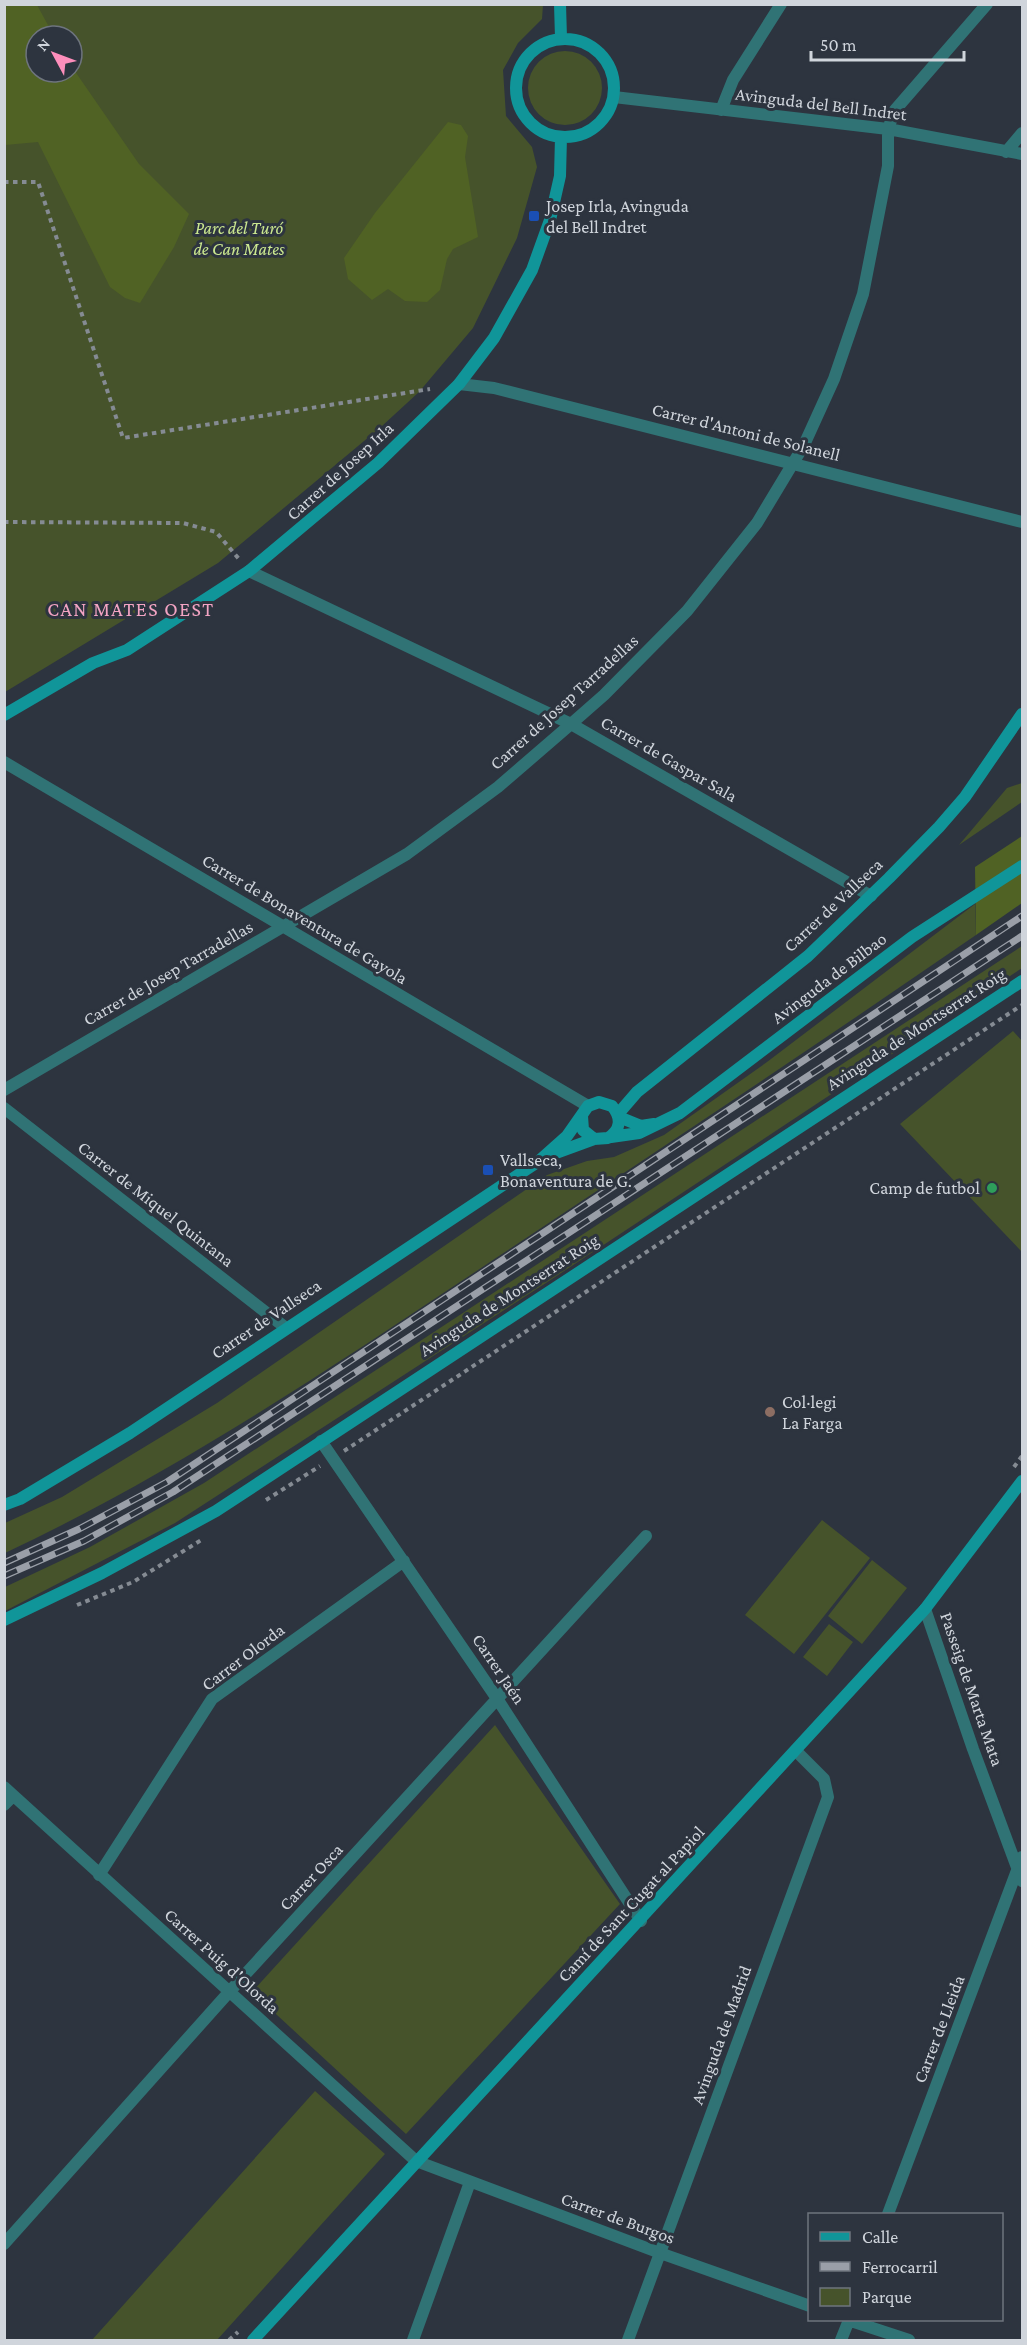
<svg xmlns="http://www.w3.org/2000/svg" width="1027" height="2345" viewBox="0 0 1027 2345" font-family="'Crimson Pro',serif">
	<rect width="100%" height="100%" fill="#2d343f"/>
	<path fill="#46532b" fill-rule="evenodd" d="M 4,5 L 543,5 L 542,19 L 518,43 L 503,70 L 506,116 L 532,147 L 537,167 L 517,238 L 473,328 L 419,392 L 382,426 L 218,563 L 5,692 ZM 36,36 L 72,36 L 72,72 L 36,72 Z
		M528 88a37 37 0 1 1 74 0a37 37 0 1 1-74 0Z
		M 1022,783 L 1022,802 L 959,845 L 1007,788 Z
		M 975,904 L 976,935 C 812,1048 647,1158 481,1268 C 326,1371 173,1474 5,1553 L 5,1523 L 62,1497 L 217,1403 L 547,1175 L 587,1161 L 614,1157 L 664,1135 L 767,1062 Z
		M 1022,946 L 1022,968 L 549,1281 L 175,1523 L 5,1611 L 5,1587 L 90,1547 L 204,1483 Z
		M 1013,1031 L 1022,1041 L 1022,1252 L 900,1124 Z
		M 822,1520 L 870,1558 L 794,1654 L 745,1615 Z
		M 872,1560 L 907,1588 L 862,1644 L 828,1616 Z
		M 829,1624 L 853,1642 L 827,1676 L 803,1657 Z
		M 495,1725 L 620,1904 L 406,2134 L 252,1992 Z
		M 315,2091 L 385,2154 L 217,2340 L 92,2340 Z"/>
	<path fill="#506224" d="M 5,4 L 37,5 L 54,36 L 36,36 L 36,72 L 72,72 L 72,67 L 139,164 L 189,214 L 174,247 L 140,303 L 125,298 L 110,287 L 38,142 L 5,145 Z
		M 448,122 L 461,125 L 468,136 L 465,157 L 478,237 L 453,249 L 447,259 L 440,290 L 427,302 L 405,301 L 388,289 L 372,300 L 348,279 L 344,258 L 375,213 Z
		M 1022,836 L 1022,903 L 976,935 L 975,867 Z"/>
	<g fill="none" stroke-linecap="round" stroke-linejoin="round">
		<path stroke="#858b93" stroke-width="4" stroke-dasharray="4.5 4.5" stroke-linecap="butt" d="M 4,182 L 38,182 L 123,438 L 430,389
			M 4,522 L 183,523 L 216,532 L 239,559
			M 344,1451 L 1022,1005
			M 1014,1467 L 1022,1456
			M 266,1500 L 320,1466
			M 77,1605 L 133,1582 L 203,1539
			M 229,2340 L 238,2332"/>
		<path stroke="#307375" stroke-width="12" d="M 614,97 L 888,129 L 1022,154
			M 721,110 L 733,80 L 781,4
			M 1006,152 L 1022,133
			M 459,384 L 494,388 L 1022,522
			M 249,571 L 571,724 L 871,896
			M 4,762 L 588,1106
			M 4,1090 L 407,854 L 498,787 L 571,724 L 604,695 L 687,611 L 757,523 L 804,445 L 834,379 L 863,294 L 888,166 L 888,129 L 895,110 L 987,4
			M 4,1108 L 286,1328
			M 321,1441 L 498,1700 L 641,1921
			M 925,1609 L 973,1749 L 1022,1881
			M 4,1787 L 416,2161 L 660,2253 L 810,2306
			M 4,1805 L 13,1796
			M 99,1875 L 212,1699 L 404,1561
			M 888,2214 L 1022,1857
			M 4,2244 L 230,1991 L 646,1536
			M 848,2320 L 909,2340
			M 413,2340 L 470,2182
			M 628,2340 L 828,1797 L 824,1779 L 796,1751
			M 841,2340 L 849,2320"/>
		<path stroke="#109599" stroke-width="12" d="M 560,4 L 561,38
			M516 88a49 49 0 1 1 98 0a49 49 0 1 1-98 0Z
			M 4,715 L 93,663 L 127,650 L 249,571 L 378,463 L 459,384 L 494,338 L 532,270 L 550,220 L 560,176 L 561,137
			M 618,1114 L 637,1092 L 808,956 L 889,878 L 939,827 L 965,797 L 1022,714
			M 619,1117 L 641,1126 L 654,1124
			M 611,1137 L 639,1133 L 680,1113 L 912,937 L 1022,866
			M 553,1154 L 594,1139
			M 4,1505 L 20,1499 L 130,1433 L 539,1161 L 567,1136 L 588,1106 L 599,1102 L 612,1106 C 622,1118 621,1130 608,1138 L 594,1139 L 583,1130 L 582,1116
			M 4,1620 L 102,1573 L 216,1511 L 1022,981
			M 253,2340 L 925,1609 L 1022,1481"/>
		<g stroke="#9a9fa8" stroke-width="7">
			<path id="rail" d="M 4,1563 L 79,1529 L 167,1482 L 1022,916
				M 4,1576 L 84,1541 L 173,1492 L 1022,936"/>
		</g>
		<use href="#rail" stroke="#2d343f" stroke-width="4.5" stroke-dasharray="14" stroke-linecap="butt"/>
	</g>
	<g fill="#1a4fb4" stroke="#2d343f" stroke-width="2">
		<rect x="528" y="210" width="12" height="12" rx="3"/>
		<rect x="482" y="1164" width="12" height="12" rx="3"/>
	</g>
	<circle fill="#2e9e5b" stroke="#2d343f" stroke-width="2" cx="992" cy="1188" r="6"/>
	<circle fill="#8d6e63" stroke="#2d343f" stroke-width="2" cx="770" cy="1412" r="6"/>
	<g text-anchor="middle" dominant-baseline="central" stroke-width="6" stroke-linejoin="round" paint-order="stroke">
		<g font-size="18" fill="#d0d5dc" stroke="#2d343f">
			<text transform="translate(821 104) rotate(7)">Avinguda del Bell Indret</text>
			<text transform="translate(746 432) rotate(14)">Carrer d'Antoni de Solanell</text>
			<text transform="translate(340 471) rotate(-42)">Carrer de Josep Irla</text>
			<text transform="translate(564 702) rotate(-42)">Carrer de Josep Tarradellas</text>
			<text transform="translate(669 759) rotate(30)">Carrer de Gaspar Sala</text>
			<text transform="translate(833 905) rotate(-43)">Carrer de Vallseca</text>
			<text transform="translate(305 919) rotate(31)">Carrer de Bonaventura de Gayola</text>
			<text transform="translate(168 973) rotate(-30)">Carrer de Josep Tarradellas</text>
			<text transform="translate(829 978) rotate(-37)">Avinguda de Bilbao</text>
			<text transform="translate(916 1029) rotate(-33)">Avinguda de Montserrat Roig</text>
			<text transform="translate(156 1204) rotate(38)">Carrer de Miquel Quintana</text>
			<text transform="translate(509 1295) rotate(-33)">Avinguda de Montserrat Roig</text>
			<text transform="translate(266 1319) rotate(-34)">Carrer de Vallseca</text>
			<text transform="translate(243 1657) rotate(-37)">Carrer Olorda</text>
			<text transform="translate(499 1669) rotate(56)">Carrer Jaén</text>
			<text transform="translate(972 1689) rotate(71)">Passeig de Marta Mata</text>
			<text transform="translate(311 1877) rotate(-47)">Carrer Osca</text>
			<text transform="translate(631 1904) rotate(-47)">Camí de Sant Cugat al Papiol</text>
			<text transform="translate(222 1961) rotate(42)">Carrer Puig d'Olorda</text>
			<text transform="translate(939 2029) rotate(-69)">Carrer de Lleida</text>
			<text transform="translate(721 2035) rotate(-70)">Avinguda de Madrid</text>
			<text transform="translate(618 2218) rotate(20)">Carrer de Burgos</text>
		</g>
		<g font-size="18" fill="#d0d5dc" stroke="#2d343f" text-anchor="start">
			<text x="546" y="206">Josep Irla, Avinguda<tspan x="546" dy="21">del Bell Indret</tspan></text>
			<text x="500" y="1160">Vallseca,<tspan x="500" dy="21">Bonaventura de G.</tspan></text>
			<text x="980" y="1188" text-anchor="end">Camp de futbol</text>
			<text x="782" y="1402">Col·legi<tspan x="782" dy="21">La Farga</tspan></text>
		</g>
		<g font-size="18" font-style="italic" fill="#cbe88f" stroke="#2d343f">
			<text x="239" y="228">Parc del Turó<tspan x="239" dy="21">de Can Mates</tspan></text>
		</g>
		<g font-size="20" letter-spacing="1.5" fill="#f3a4c3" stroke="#2d343f">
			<text x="131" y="609">CAN MATES OEST</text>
		</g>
	</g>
	<rect width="1027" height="2345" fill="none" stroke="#d0d5dc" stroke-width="12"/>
	<rect x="808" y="2213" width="195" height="108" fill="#2d343f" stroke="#6e747e" stroke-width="1.5"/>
	<rect x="820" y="2232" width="30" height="9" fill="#109599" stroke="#6e747e" stroke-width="1.5"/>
	<text x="862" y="2243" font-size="18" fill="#d0d5dc">Calle</text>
	<rect x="820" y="2262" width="30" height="9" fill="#9a9fa8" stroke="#6e747e" stroke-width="1.5"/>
	<text x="862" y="2273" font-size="18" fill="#d0d5dc">Ferrocarril</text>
	<rect x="820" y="2288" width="30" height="18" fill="#46532b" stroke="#6e747e" stroke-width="1.5"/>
	<text x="862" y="2303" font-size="18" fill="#d0d5dc">Parque</text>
	<g transform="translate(54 54) rotate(311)"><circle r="28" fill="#2d343f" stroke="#6e747e" stroke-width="1.5"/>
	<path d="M0-4.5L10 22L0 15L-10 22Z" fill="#fe8ebc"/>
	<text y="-9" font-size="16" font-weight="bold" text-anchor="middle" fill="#d0d5dc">N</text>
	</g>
	<path d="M811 51v9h153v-9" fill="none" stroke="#d0d5dc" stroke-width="3"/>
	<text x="820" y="51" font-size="18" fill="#d0d5dc" stroke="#2d343f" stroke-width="4.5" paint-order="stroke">50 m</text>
</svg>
